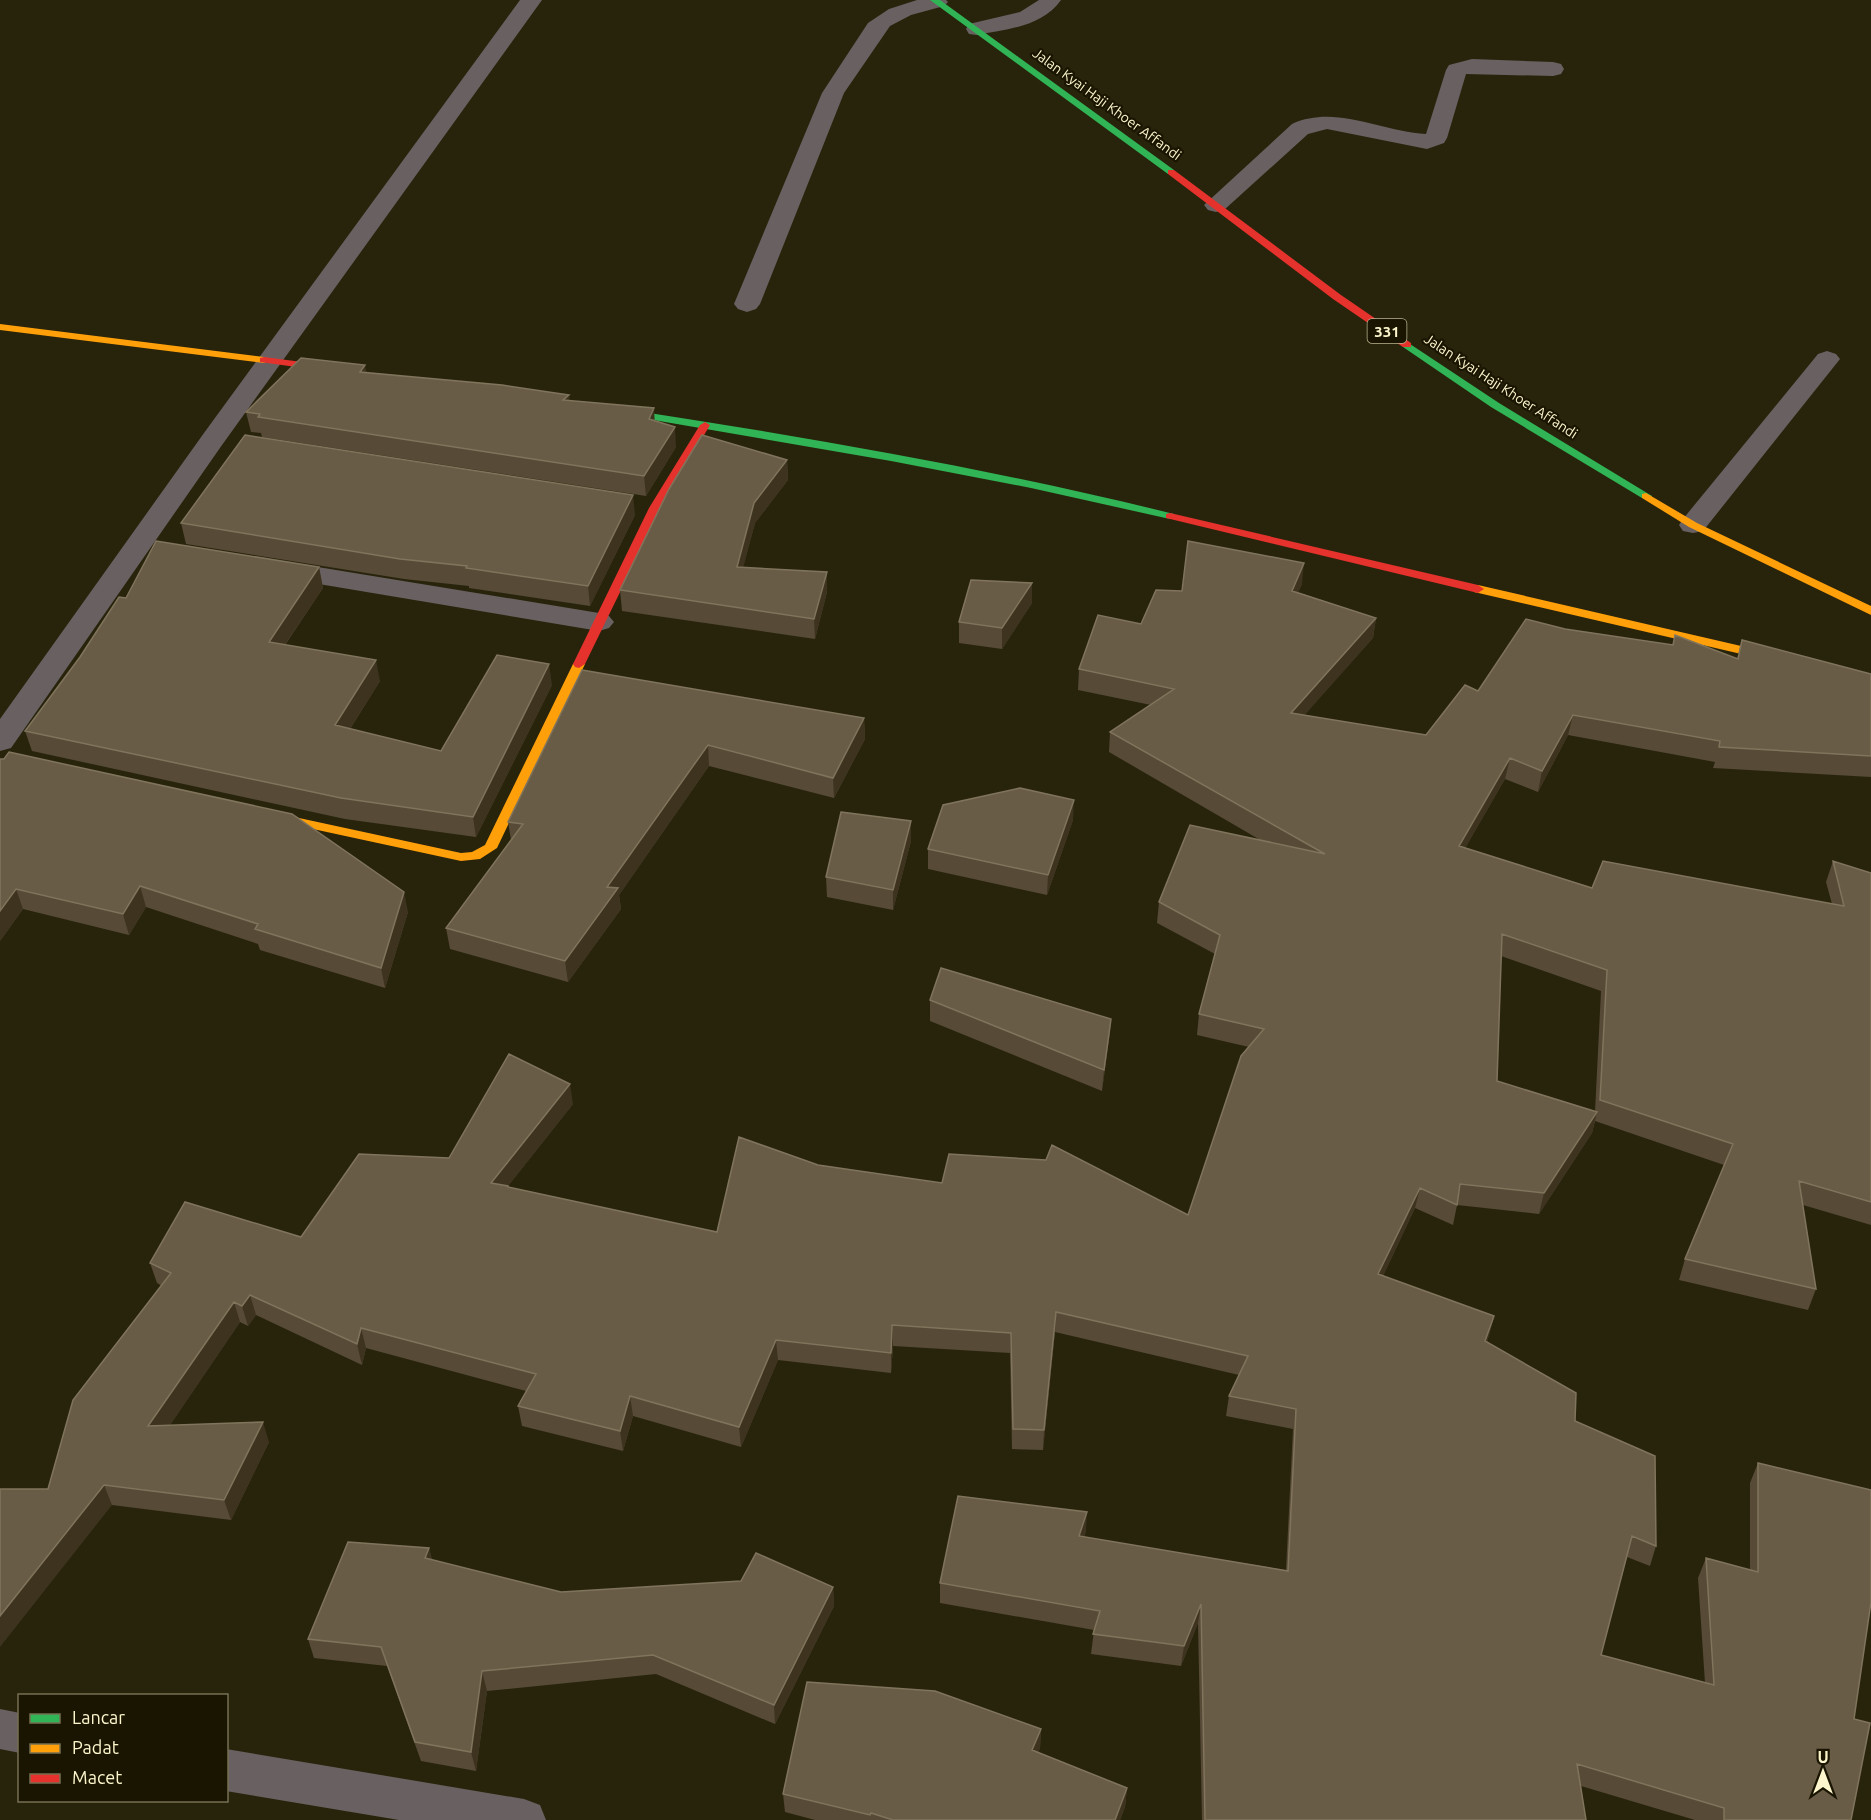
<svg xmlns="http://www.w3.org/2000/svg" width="1871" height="1820" viewBox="0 0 1871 1820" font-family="Ubuntu,sans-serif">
	<rect width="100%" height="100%" fill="#28240c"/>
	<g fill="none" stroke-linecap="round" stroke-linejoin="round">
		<path fill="#696062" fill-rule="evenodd" d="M 520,0 L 542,0 L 222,445 L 11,748 L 0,751 L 0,719 L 204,433 Z
			M 917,0 L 946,0 L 948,2 L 944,6 L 911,15 L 890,26 L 844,93 L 760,304 L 756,309 L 747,312 L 738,309 L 734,304 L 822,93 L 868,23 L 889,9 Z
			M 1039,0 L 1061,0 C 1042,27 1007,29 977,35 L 969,34 L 966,29 L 969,24 L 1020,12 Z
			M 1472,59 L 1553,62 L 1561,64 L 1564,69 L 1561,74 L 1553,76 L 1466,74 L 1447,138 L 1444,143 L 1427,149 L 1327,129 L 1308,134 L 1224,210 L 1216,212 L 1208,210 L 1204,205 L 1292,124 C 1336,104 1381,132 1426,134 L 1446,70 L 1449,65 Z
			M 1827,351 L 1836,354 L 1840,359 L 1703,531 L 1693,533 L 1683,531 L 1679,525 L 1683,519 L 1818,354 Z
			M 275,560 L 599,613 L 609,616 L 614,622 L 609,628 L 599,631 L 265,575 L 261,569 L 265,563 Z
			M 0,1709 L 20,1713 L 20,1753 L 0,1749 Z
			M 226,1749 L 524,1799 L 540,1805 L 546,1820 L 399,1820 L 226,1791 Z"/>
		<path fill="#30b455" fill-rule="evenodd" d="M 930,0 L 940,0 L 1174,170 L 1174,174 L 1168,174 Z
			M 1407,342 L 1499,403 L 1652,496 L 1650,498 L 1642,498 L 1491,407 L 1403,347 L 1402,345 Z
			M 611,407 C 800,436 989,468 1174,514 L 1176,516 L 1170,519 L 1031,488 L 891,461 L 607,412 L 606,410 Z"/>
		<path fill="#ff9f0a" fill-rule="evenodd" d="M 0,324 L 264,357 L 269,360 L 264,363 L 0,330 Z
			M 1646,493 L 1697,523 L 1871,606 L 1871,615 L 1689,527 L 1642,498 L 1642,494 Z
			M 1478,585 L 1871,676 L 1871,684 L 1474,592 L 1472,589 Z
			M 579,660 L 585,664 L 497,848 L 480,859 L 461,861 L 262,818 L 256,814 L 262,810 L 461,853 L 472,852 L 485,845 L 573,664 Z"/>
		<path fill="#e5322d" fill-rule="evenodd" d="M 1168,170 L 1174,170 L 1341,295 L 1411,343 L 1411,347 L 1403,347 L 1333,299 L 1168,174 Z
			M 264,357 L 340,367 L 345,370 L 340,373 L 260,362 L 260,358 Z
			M 705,422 L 710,425 L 661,508 L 585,664 L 579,668 L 575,667 L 573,664 L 649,508 L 700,425 Z
			M 1170,513 L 1478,585 L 1484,589 L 1478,593 L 1166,518 L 1166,514 Z"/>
	</g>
	<path fill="#574a37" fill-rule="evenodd" d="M 367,373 L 569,395 L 569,400 L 655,421 L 676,447 L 646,496 L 262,437 L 261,433 L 251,432 L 246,412 Z
		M 787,460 L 788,480 L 755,523 L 743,567 L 827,592 L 815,639 L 622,611 L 620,590 Z
		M 635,515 L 590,606 L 469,588 L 469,586 L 404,579 L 186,544 L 181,523 Z
		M 319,567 L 323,588 L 285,645 L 380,681 L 350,729 L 441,751 L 552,685 L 476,837 L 345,819 L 32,751 L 25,731 L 126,598 Z
		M 1032,583 L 1032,603 L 1002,649 L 959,643 L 959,622 Z
		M 1302,584 L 1298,592 L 1376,618 L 1373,638 L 1304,715 L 1426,735 L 1478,691 L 1565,629 L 1737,659 L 1742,640 L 1871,674 L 1871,777 L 1713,768 L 1715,762 L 1568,735 L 1538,792 L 1505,779 L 1465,848 L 1592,888 L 1832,904 L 1826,882 L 1833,861 L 1871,873 L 1871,1225 L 1803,1205 L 1816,1289 L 1808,1310 L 1679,1280 L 1685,1259 L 1724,1165 L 1595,1121 L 1592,1133 L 1539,1214 L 1457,1205 L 1453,1225 L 1415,1208 L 1383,1276 L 1494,1316 L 1487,1342 L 1575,1421 L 1656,1546 L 1650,1566 L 1627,1557 L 1601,1655 L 1705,1683 L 1698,1578 L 1706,1558 L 1750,1570 L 1750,1483 L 1758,1463 L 1854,1719 L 1851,1820 L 1695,1820 L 1581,1786 L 1586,1820 L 1202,1820 L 1198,1623 L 1181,1666 L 1091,1654 L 1094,1630 L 940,1603 L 940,1583 L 1086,1531 L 1084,1537 L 1286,1570 L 1293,1429 L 1226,1416 L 1229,1396 L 1239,1375 L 1055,1332 L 1043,1450 L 1012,1449 L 1010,1353 L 893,1346 L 891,1373 L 778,1360 L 741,1447 L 633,1416 L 623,1451 L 522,1426 L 518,1406 L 526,1391 L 366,1348 L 362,1365 L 256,1315 L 248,1326 L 240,1322 L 170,1425 L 269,1442 L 231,1520 L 112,1505 L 48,1489 L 162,1286 L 157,1283 L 150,1263 L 301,1237 L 449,1158 L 573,1104 L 508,1186 L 509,1187 L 717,1232 L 818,1165 L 942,1183 L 1188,1215 L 1249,1047 L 1197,1035 L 1199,1014 L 1215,954 L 1157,923 L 1159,902 L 1262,841 L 1109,752 L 1110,732 L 1151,705 L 1078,690 L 1079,669 L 1141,624 L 1182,591 ZM 1501,956 L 1601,991 L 1595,1112 L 1497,1081 Z
		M 582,670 L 864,718 L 865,739 L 834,798 L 709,766 L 619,895 L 621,909 L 568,982 L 450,949 L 446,928 L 511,840 L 508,822 Z
		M 0,759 L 408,912 L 385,988 L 260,950 L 258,944 L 146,907 L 129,935 L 23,909 L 0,941 Z
		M 1073,820 L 1047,895 L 928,869 L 928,849 Z
		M 911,841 L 893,910 L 827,897 L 826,877 Z
		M 930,1000 L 1111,1019 L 1109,1039 L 1102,1091 L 930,1021 Z
		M 429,1548 L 432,1560 L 561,1592 L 833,1587 L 834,1606 L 775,1724 L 656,1674 L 487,1691 L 476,1771 L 421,1761 L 387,1666 L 314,1658 L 308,1639 Z
		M 1041,1729 L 1040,1748 L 1038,1752 L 1127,1788 L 1125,1807 L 1120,1820 L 815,1820 L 785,1812 L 783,1794 Z"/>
	<path fill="#3d331f" d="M 365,365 L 369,385 L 360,372 Z
		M 569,395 L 571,415 L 563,400 Z
		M 654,408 L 655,428 L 649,419 Z
		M 675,427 L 676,447 L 646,496 L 644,476 Z
		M 787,460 L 788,480 L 755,523 L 738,587 L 737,567 L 754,503 Z
		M 633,495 L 635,515 L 590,606 L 588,586 Z
		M 1304,563 L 1302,584 L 1290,611 L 1292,591 Z
		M 319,567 L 323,588 L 273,662 L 269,642 Z
		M 827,572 L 827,592 L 815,639 L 814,619 Z
		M 1032,583 L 1032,603 L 1002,649 L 1002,628 Z
		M 1376,618 L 1373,638 L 1288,734 L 1291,713 Z
		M 376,660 L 380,681 L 339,746 L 335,725 Z
		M 549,664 L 552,685 L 476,837 L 473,817 Z
		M 1573,715 L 1568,735 L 1538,792 L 1542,771 Z
		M 864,718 L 865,739 L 834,798 L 833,778 Z
		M 708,745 L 709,766 L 619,895 L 621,909 L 568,982 L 565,961 L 607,887 Z
		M 1510,758 L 1505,779 L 1455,866 L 1459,846 Z
		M 1074,800 L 1073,820 L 1047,895 L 1048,875 Z
		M 911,821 L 911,841 L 893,910 L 893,890 Z
		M 140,886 L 146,907 L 129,935 L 123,914 Z
		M 16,889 L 23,909 L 0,941 L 0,911 Z
		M 404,892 L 408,912 L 385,988 L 381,968 Z
		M 1111,1019 L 1109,1039 L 1102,1091 L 1104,1070 Z
		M 570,1084 L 573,1104 L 508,1186 L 512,1206 L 491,1183 Z
		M 1597,1112 L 1592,1133 L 1539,1214 L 1544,1193 Z
		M 1420,1188 L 1415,1208 L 1374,1295 L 1378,1274 Z
		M 250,1295 L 256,1315 L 248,1326 L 242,1306 Z
		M 234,1302 L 240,1322 L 156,1446 L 148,1426 Z
		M 1056,1312 L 1055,1332 L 1043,1450 L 1044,1430 Z
		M 1494,1316 L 1489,1336 L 1480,1361 L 1485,1341 Z
		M 892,1325 L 893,1346 L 891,1373 L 891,1353 Z
		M 361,1328 L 366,1348 L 362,1365 L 357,1344 Z
		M 776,1340 L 778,1360 L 741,1447 L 739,1427 Z
		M 630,1396 L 633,1416 L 623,1451 L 620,1431 Z
		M 263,1422 L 269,1442 L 231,1520 L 224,1500 Z
		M 104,1485 L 112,1505 L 0,1647 L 0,1616 Z
		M 1087,1512 L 1086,1531 L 1077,1556 L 1079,1536 Z
		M 429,1548 L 434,1568 L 425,1558 Z
		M 833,1587 L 834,1606 L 775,1724 L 774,1705 Z
		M 1201,1604 L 1198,1623 L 1181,1666 L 1184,1646 Z
		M 482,1671 L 487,1691 L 476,1771 L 471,1752 Z
		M 1041,1729 L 1040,1748 L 1031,1769 L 1032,1750 Z
		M 1127,1788 L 1125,1807 L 1120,1820 L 1115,1820 Z"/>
	<path fill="#695c47" stroke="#80745c" stroke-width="1.5" d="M 301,358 L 365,365 L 360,372 L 502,385 L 569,395 L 563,400 L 654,408 L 649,419 L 675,427 L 644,476 L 258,417 L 260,414 L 246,412 Z
		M 245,435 L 633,495 L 588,586 L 466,568 L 467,566 L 400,559 L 181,523 Z
		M 702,435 L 787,460 L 754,503 L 737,567 L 827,572 L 814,619 L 620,590 L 669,489 Z
		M 156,541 L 319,567 L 269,642 L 376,660 L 335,725 L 441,751 L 497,655 L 549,664 L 473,817 L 341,798 L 25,731 L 80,657 L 119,597 L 126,598 Z
		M 1188,541 L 1304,563 L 1292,591 L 1376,618 L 1291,713 L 1426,735 L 1465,685 L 1478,691 L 1526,619 L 1565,629 L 1673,645 L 1675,635 L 1738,659 L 1742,640 L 1871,674 L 1871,756 L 1719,747 L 1720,741 L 1573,715 L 1542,771 L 1510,758 L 1459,846 L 1592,888 L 1603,861 L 1844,906 L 1833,861 L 1871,873 L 1871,1202 L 1799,1181 L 1816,1289 L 1685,1259 L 1733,1144 L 1600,1100 L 1607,970 L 1502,934 L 1497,1081 L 1597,1112 L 1544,1193 L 1460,1184 L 1457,1205 L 1420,1188 L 1378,1274 L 1494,1316 L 1485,1341 L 1576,1393 L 1575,1421 L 1655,1456 L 1656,1546 L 1632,1536 L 1601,1655 L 1714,1685 L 1706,1558 L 1758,1572 L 1758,1463 L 1871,1490 L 1871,1602 L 1854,1719 L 1870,1723 L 1851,1820 L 1724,1820 L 1724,1808 L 1577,1764 L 1586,1820 L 1205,1820 L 1201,1604 L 1184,1646 L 1093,1634 L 1100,1611 L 940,1583 L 958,1496 L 1087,1512 L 1079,1536 L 1288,1571 L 1296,1409 L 1229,1396 L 1248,1356 L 1056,1312 L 1044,1430 L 1013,1429 L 1011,1333 L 892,1325 L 891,1353 L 776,1340 L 739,1427 L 630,1396 L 620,1431 L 518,1406 L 536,1374 L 361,1328 L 357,1344 L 250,1295 L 242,1306 L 234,1302 L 148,1426 L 263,1422 L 224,1500 L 104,1485 L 0,1616 L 0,1489 L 48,1489 L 73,1400 L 171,1273 L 150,1263 L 185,1202 L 301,1237 L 359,1154 L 449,1158 L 509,1054 L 570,1084 L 491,1183 L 508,1186 L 508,1187 L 717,1232 L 739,1137 L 818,1165 L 942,1183 L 949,1154 L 1046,1160 L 1052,1145 L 1188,1215 L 1241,1056 L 1264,1029 L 1199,1014 L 1220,935 L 1159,902 L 1190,825 L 1325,854 L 1110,732 L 1174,689 L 1079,669 L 1098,615 L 1141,624 L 1156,590 L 1182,591 Z
		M 971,580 L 1032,583 L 1002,628 L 959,622 Z
		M 582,670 L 864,718 L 833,778 L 708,745 L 607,887 L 618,888 L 565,961 L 446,928 L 523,824 L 508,822 Z
		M 9,752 L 292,814 L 404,892 L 381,968 L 255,929 L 258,924 L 140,886 L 123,914 L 16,889 L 0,911 L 0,759 L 4,759 Z
		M 1020,788 L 1074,800 L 1048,875 L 928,849 L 943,805 Z
		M 841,812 L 911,821 L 893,890 L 826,877 Z
		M 941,968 L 1111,1019 L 1104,1070 L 930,1000 Z
		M 348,1542 L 429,1548 L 425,1558 L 561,1592 L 741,1581 L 756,1553 L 833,1587 L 774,1705 L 653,1655 L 482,1671 L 471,1752 L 415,1742 L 381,1647 L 308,1639 Z
		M 807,1682 L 935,1691 L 1041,1729 L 1032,1750 L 1127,1788 L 1115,1820 L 893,1820 L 871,1813 L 870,1815 L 783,1794 Z"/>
	<g text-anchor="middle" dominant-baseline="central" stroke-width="4.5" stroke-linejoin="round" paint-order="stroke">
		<g font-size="14" fill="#fdf6cd" stroke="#1a1500">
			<text transform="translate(1107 104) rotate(36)">Jalan Kyai Haji Khoer Affandi</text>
			<text transform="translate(1501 386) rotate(33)">Jalan Kyai Haji Khoer Affandi</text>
		</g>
		<rect fill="#1a1500" stroke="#b9b290" stroke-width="1.5" x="1367.5" y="319" width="39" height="24" rx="4.5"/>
		<g font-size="15" font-weight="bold" fill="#fdf6cd">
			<text x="1387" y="331">331</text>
		</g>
	</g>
	<rect x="18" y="1694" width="210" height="108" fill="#1a1500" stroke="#756f52" stroke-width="1.5"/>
	<rect x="30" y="1714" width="30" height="9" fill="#30b455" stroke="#756f52" stroke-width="1.5"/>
	<text x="72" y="1724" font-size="18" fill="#fdf6cd">Lancar</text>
	<rect x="30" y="1744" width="30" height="9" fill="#ff9f0a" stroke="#756f52" stroke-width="1.5"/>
	<text x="72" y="1754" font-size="18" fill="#fdf6cd">Padat</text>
	<rect x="30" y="1774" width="30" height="9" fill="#e5322d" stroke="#756f52" stroke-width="1.5"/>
	<text x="72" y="1784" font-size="18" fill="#fdf6cd">Macet</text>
	<g transform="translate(1823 1772)" stroke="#1a1500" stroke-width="4.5" paint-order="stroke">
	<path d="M0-4.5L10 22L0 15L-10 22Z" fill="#fdf6cd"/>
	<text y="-9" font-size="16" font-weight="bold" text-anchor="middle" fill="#fdf6cd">U</text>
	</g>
</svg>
